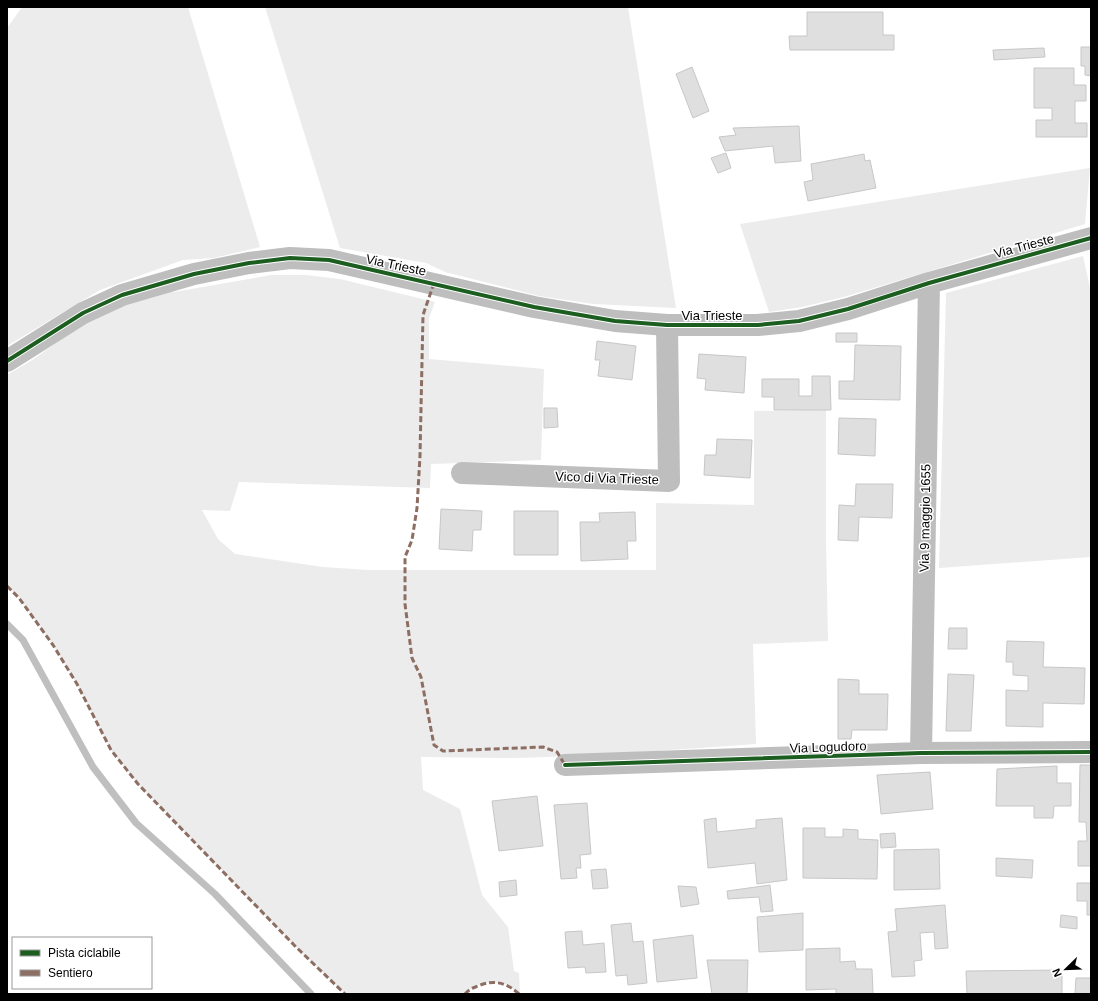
<svg xmlns="http://www.w3.org/2000/svg" width="1098" height="1001" viewBox="0 0 1098 1001" font-family="Helvetica,sans-serif">
	<rect width="100%" height="100%" fill="#fff"/>
	<path fill="#ececec" d="M 22,7 L 188,7 L 260,247 L 214,258 L 183,260 L 100,290 L 7,346 L 7,28 Z
		M 265,7 L 628,7 L 676,308 L 593,304 L 539,296 L 445,272 L 426,263 L 340,248 Z
		M 1090,168 L 1085,224 L 844,297 L 802,307 L 769,312 L 740,224 Z
		M 1083,256 L 1091,292 L 1091,557 L 939,568 L 946,293 Z
		M 271,275 L 306,275 L 340,279 L 435,302 L 429,318 L 429,359 L 544,369 L 541,460 L 431,464 L 430,488 L 239,482 L 230,511 L 202,510 L 218,539 L 235,554 L 323,567 L 368,570 L 656,570 L 656,503 L 754,505 L 754,411 L 826,410 L 826,540 L 828,641 L 753,644 L 756,744 C 686,749 616,754 546,757 C 504,759 463,757 421,757 L 423,790 L 460,809 L 482,895 L 508,927 L 514,971 L 519,973 L 520,994 C 515,991 510,985 504,984 C 492,980 473,984 465,994 L 345,994 L 296,947 L 138,784 L 111,750 L 77,684 L 53,645 L 19,598 L 7,586 L 7,375 L 34,359 L 95,314 L 165,289 L 174,292 Z"/>
	<g fill="none" stroke-linecap="round" stroke-linejoin="round">
		<path stroke="#bfbfbf" stroke-width="7" d="M 7,624 L 23,640 L 93,767 L 136,823 L 215,894 L 311,994"/>
	</g>
	<path fill="#dfdfdf" stroke="#c7c7c7" d="M 807,12 L 883,12 L 883,35 L 894,35 L 894,50 L 790,50 L 789,36 L 807,36 Z
		M 1081,47 L 1091,47 L 1091,76 L 1085,75 L 1085,66 L 1081,66 Z
		M 1044,48 L 1045,57 L 994,60 L 993,50 Z
		M 692,67 L 709,111 L 693,118 L 676,74 Z
		M 1034,68 L 1074,68 L 1074,85 L 1086,85 L 1086,101 L 1075,101 L 1075,123 L 1087,123 L 1087,137 L 1036,137 L 1036,120 L 1052,120 L 1052,108 L 1034,108 Z
		M 799,126 L 801,161 L 775,163 L 773,146 L 725,151 L 719,137 L 736,135 L 733,128 Z
		M 726,153 L 731,168 L 718,173 L 711,158 Z
		M 864,154 L 865,161 L 870,160 L 876,188 L 808,201 L 804,182 L 813,180 L 811,164 Z
		M 836,333 L 857,333 L 857,342 L 836,342 Z
		M 597,341 L 636,346 L 632,380 L 598,376 L 600,360 L 595,360 Z
		M 855,345 L 901,346 L 900,400 L 839,399 L 839,381 L 854,381 Z
		M 699,354 L 746,357 L 744,393 L 705,390 L 706,379 L 697,378 Z
		M 812,376 L 830,376 L 831,410 L 774,410 L 774,397 L 762,397 L 762,379 L 799,379 L 799,396 L 812,396 Z
		M 544,408 L 557,408 L 558,427 L 544,428 Z
		M 839,418 L 876,419 L 875,456 L 838,454 Z
		M 717,439 L 752,440 L 750,478 L 704,475 L 705,455 L 716,455 Z
		M 856,484 L 893,484 L 892,518 L 859,517 L 858,541 L 838,540 L 839,505 L 855,506 Z
		M 441,509 L 482,511 L 481,530 L 473,530 L 472,551 L 439,549 Z
		M 514,511 L 558,511 L 558,555 L 514,555 Z
		M 635,512 L 636,541 L 627,541 L 628,559 L 581,561 L 580,522 L 600,522 L 599,513 Z
		M 949,628 L 967,628 L 967,649 L 948,649 Z
		M 1007,641 L 1044,642 L 1043,667 L 1085,668 L 1084,704 L 1043,703 L 1043,727 L 1006,726 L 1006,690 L 1028,691 L 1028,676 L 1013,675 L 1013,662 L 1006,662 Z
		M 948,674 L 974,675 L 971,731 L 946,731 Z
		M 838,679 L 859,680 L 859,694 L 888,694 L 887,730 L 852,730 L 851,739 L 838,739 Z
		M 1080,765 L 1091,765 L 1091,866 L 1078,866 L 1078,841 L 1087,841 L 1086,822 L 1079,822 Z
		M 1057,766 L 1057,783 L 1071,783 L 1071,806 L 1054,806 L 1053,818 L 1034,818 L 1034,806 L 996,806 L 997,769 Z
		M 930,772 L 933,809 L 881,814 L 877,775 Z
		M 537,796 L 543,846 L 499,851 L 492,801 Z
		M 587,803 L 591,854 L 580,855 L 581,868 L 576,868 L 577,878 L 561,879 L 554,805 Z
		M 716,818 L 717,832 L 756,828 L 756,820 L 782,818 L 787,880 L 757,884 L 755,863 L 708,868 L 704,820 Z
		M 803,828 L 825,828 L 825,837 L 843,837 L 843,829 L 858,830 L 858,839 L 878,840 L 877,879 L 803,878 Z
		M 895,833 L 896,847 L 881,848 L 880,834 Z
		M 939,849 L 940,889 L 894,890 L 894,850 Z
		M 996,858 L 1033,860 L 1032,878 L 996,876 Z
		M 606,869 L 608,888 L 593,889 L 591,870 Z
		M 516,880 L 517,895 L 500,897 L 499,882 Z
		M 1077,883 L 1091,883 L 1091,915 L 1087,915 L 1087,901 L 1077,901 Z
		M 770,885 L 773,911 L 761,912 L 759,897 L 728,899 L 727,891 Z
		M 678,886 L 696,887 L 699,904 L 681,907 Z
		M 945,905 L 948,948 L 935,949 L 934,932 L 920,933 L 922,960 L 914,961 L 915,976 L 892,977 L 888,932 L 897,931 L 895,909 Z
		M 803,913 L 803,950 L 759,952 L 757,917 Z
		M 1061,915 L 1077,917 L 1077,929 L 1060,927 Z
		M 631,923 L 633,942 L 643,941 L 647,983 L 628,985 L 627,975 L 616,976 L 611,925 Z
		M 582,931 L 583,945 L 604,943 L 606,972 L 586,973 L 585,967 L 568,968 L 565,932 Z
		M 693,935 L 697,978 L 657,982 L 653,940 Z
		M 840,948 L 840,962 L 855,961 L 856,969 L 872,969 L 873,994 L 836,994 L 836,989 L 806,990 L 806,949 Z
		M 707,960 L 748,960 L 747,994 L 712,994 Z
		M 1062,970 L 1062,994 L 967,994 L 966,971 Z
		M 1076,978 L 1091,978 L 1091,994 L 1075,994 Z"/>
	<g fill="none" stroke-linecap="round" stroke-linejoin="round">
		<path stroke="#bebebe" stroke-width="22" d="M 7,361 L 83,313 L 122,295 L 194,274 L 249,263 L 290,258 L 329,260 L 534,307 L 615,321 L 667,325 L 758,325 L 799,321 L 848,309 L 929,283 L 1091,238
			M 462,473 L 669,481 L 667,325
			M 921,753 L 929,283
			M 565,765 L 921,753 L 1091,752"/>
		<path stroke="#8d6e63" stroke-width="3" stroke-dasharray="6 3" stroke-linecap="butt" d="M 434,283 L 423,315 L 420,456 L 417,508 L 412,540 L 405,557 L 405,604 L 412,658 L 421,677 L 434,745 L 443,751 L 543,747 L 557,752 L 565,765
			M 7,586 L 19,598 L 53,645 L 77,684 L 111,750 L 138,784 L 296,947 L 345,994
			M 465,994 C 469,989 473,988 478,986 C 494,979 507,983 519,994"/>
		<g stroke="#fff" stroke-width="6">
			<path id="cycleway" d="M 7,361 L 83,313 L 122,295 L 194,274 L 249,263 L 290,258 L 329,260 L 534,307 L 615,321 L 667,325 L 758,325 L 799,321 L 848,309 L 929,283 L 1091,238
				M 565,765 L 921,753 L 1091,752"/>
		</g>
		<use href="#cycleway" stroke="#1b5e20" stroke-width="4"/>
	</g>
	<g text-anchor="middle" dominant-baseline="central" stroke-width="3" stroke-linejoin="round" paint-order="stroke">
		<g font-size="13" fill="#000" stroke="#fff">
			<text transform="translate(1024 246) rotate(-15)">Via Trieste</text>
			<text transform="translate(396 265) rotate(12)">Via Trieste</text>
			<text x="712" y="315">Via Trieste</text>
			<text transform="translate(607 478) rotate(2)">Vico di Via Trieste</text>
			<text transform="translate(925 518) rotate(-89)">Via 9 maggio 1655</text>
			<text transform="translate(828 747) rotate(-2)">Via Logudoro</text>
		</g>
	</g>
	<rect width="1098" height="1001" fill="none" stroke="#000000" stroke-width="16"/>
	<rect x="12" y="937" width="140" height="52" fill="#ffffff" stroke="#999999"/>
	<rect x="20" y="950" width="20" height="6" fill="#1b5e20" stroke="#999999"/>
	<text x="48" y="957" font-size="12" fill="#000000">Pista ciclabile</text>
	<rect x="20" y="970" width="20" height="6" fill="#8d6e63" stroke="#999999"/>
	<text x="48" y="977" font-size="12" fill="#000000">Sentiero</text>
	<g transform="translate(1066 969) rotate(247)" stroke="#ffffff" stroke-width="3" paint-order="stroke">
	<path d="M0-3L7 15L0 10L-7 15Z" fill="#000000"/>
	<text y="-6" font-size="11" font-weight="bold" text-anchor="middle" fill="#000000">N</text>
	</g>
</svg>
